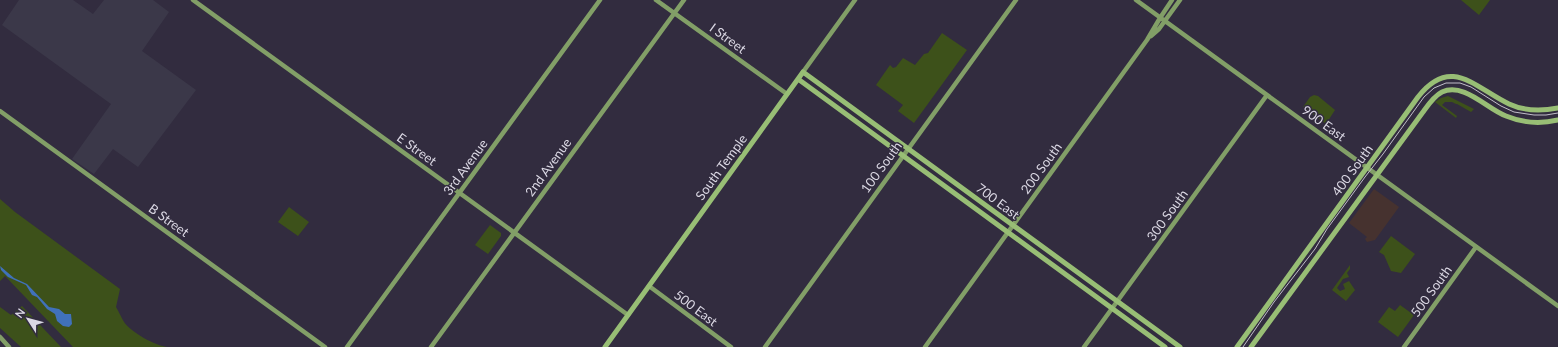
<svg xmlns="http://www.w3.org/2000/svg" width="1558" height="347" viewBox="0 0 1558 347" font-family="Lato,sans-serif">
	<rect width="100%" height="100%" fill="#322c3f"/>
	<path fill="#46322f" d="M 1374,189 L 1399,207 L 1375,240 L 1367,242 L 1365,239 L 1367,237 L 1349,223 Z"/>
	<path fill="#3b3849" d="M 19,0 L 73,0 L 93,14 L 104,0 L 153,0 L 169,12 L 142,51 L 196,90 L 138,167 L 113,149 L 94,174 L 72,159 L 111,104 L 2,25 Z"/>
	<path fill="#3d511a" d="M 1461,0 L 1490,0 L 1479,15 Z
		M 942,33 L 967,50 L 914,123 L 898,111 L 903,105 L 876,85 L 890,65 L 893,68 L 896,67 L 903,58 L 915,65 L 924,54 L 928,53 Z
		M 1314,95 L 1318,96 L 1335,110 L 1326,124 L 1303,107 L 1310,97 Z
		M 1448,96 L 1474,109 L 1471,112 L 1457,104 L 1456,104 L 1452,102 L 1445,102 L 1442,105 L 1457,116 L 1456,118 L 1435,102 L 1441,98 Z
		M 0,199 L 15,212 L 120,289 L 116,307 C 119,312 121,317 124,322 C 131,332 155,346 168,347 L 73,347 L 5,276 L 0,281 Z
		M 289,207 L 309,222 L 298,236 L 278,222 Z
		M 490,225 L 501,233 L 501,236 L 488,254 L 475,245 Z
		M 1391,236 L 1415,254 L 1401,273 L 1391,271 L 1384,255 L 1379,252 Z
		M 1350,265 L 1350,269 L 1347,273 L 1349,277 L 1343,279 L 1337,288 L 1340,291 L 1345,289 L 1343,284 L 1349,281 L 1355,290 L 1346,301 L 1332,290 Z
		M 1400,305 L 1414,315 L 1398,337 L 1378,322 L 1389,307 L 1395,311 Z
		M 22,306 L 61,347 L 21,347 L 0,328 L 0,307 L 11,315 Z"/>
	<path fill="#4071ba" d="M 0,266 L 14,278 L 27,284 L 49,307 L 59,309 L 65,314 L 71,314 L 72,324 L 69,327 L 63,326 L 57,321 L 55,314 L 47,309 L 37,297 L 32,295 L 26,285 L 8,277 L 1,270 Z"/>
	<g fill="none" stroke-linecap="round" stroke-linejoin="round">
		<path stroke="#829f67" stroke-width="4.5" d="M 193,0 L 628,315
			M 656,0 L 787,94
			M 1136,0 L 1558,306
			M 1151,36 L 1159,29 L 1180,0
			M 803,72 L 855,0
			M 0,111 L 325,347
			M 649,286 L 731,347
			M 0,337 L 9,347
			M 347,347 L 600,0
			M 431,347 L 684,0
			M 765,347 L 1016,0
			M 925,347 L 1147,40 L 1160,18 L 1172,0
			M 1084,347 L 1267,95
			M 1404,347 L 1476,247"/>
		<path stroke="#98be75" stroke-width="5" d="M 798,79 L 1165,347
			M 605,347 L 803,72 L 1180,347
			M 1237,347 L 1418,97 C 1451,55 1475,88 1509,104 C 1524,111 1542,111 1558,108
			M 1251,347 L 1423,112 C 1428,105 1434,96 1442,92 C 1464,82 1487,109 1506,116 C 1523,123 1541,124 1558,120"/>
		<path stroke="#c1bdca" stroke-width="1" d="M 1243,347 L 1274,302 L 1315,249 L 1327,229 L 1365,177 L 1383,154 L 1424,97 L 1434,88 L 1446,83 L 1460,83 L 1471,87 L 1501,106 L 1514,112 L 1534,115 L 1546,115 L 1558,113"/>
	</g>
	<g text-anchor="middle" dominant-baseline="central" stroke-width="3" stroke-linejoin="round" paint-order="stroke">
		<g font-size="13" fill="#dbd8e4" stroke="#322c3f">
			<text transform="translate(728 38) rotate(36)">I Street</text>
			<text transform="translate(1324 123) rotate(36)">900 East</text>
			<text transform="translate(417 149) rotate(36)">E Street</text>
			<text transform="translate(465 167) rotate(-54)">3rd Avenue</text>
			<text transform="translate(548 167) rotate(-54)">2nd Avenue</text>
			<text transform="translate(721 167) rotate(-54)">South Temple</text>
			<text transform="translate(881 167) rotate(-54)">100 South</text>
			<text transform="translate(1041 168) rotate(-54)">200 South</text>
			<text transform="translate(1352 170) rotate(-54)">400 South</text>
			<text transform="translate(998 201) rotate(37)">700 East</text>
			<text transform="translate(1167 215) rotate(-54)">300 South</text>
			<text transform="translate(169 220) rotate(36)">B Street</text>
			<text transform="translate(1431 291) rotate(-54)">500 South</text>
			<text transform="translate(696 308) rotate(37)">500 East</text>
		</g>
	</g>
	<g transform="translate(28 319) rotate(306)" stroke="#322c3f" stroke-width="3" paint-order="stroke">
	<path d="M0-3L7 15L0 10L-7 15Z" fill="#dbd8e4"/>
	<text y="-6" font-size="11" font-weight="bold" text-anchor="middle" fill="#dbd8e4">N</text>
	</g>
</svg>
